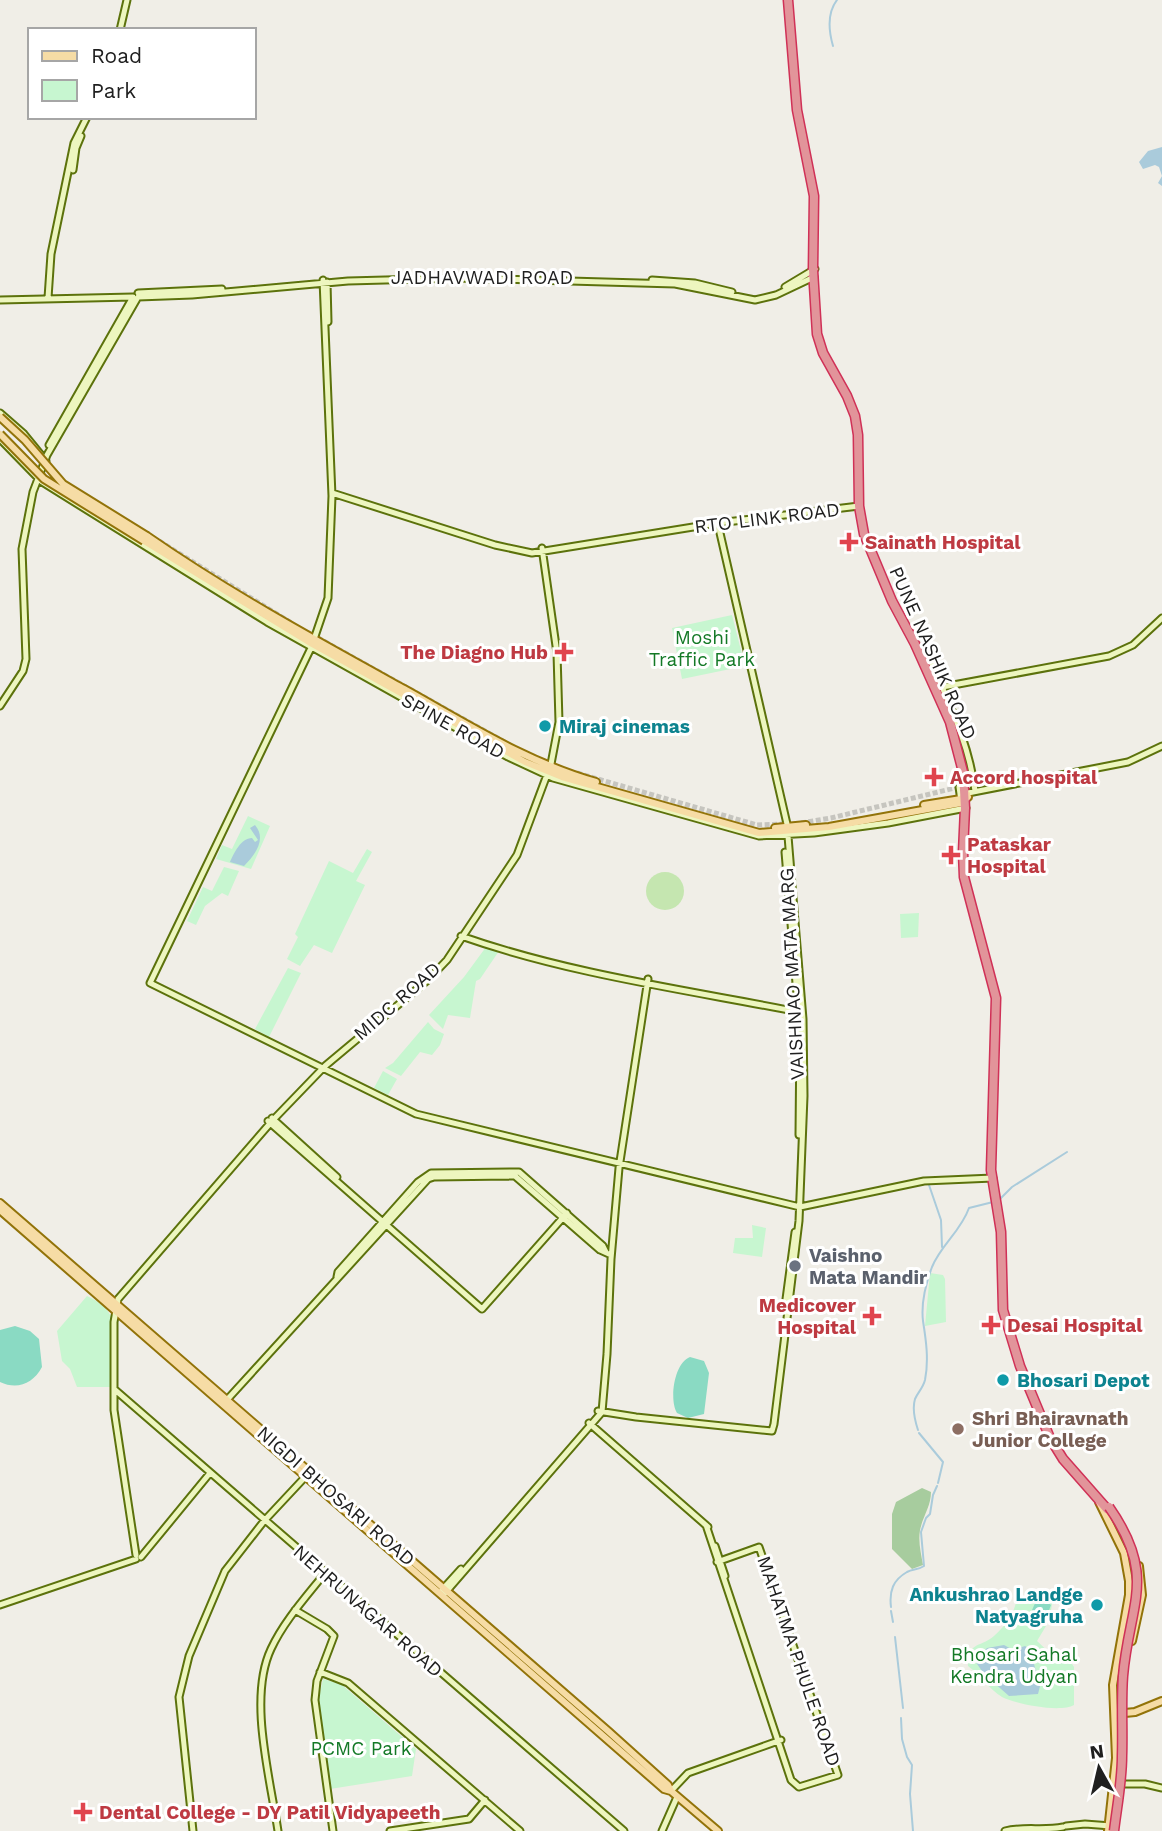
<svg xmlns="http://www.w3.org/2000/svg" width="1162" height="1831" viewBox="0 0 1162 1831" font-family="'Work Sans',sans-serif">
	<rect width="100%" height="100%" fill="#f0eee7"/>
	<path fill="#c5e6b0" d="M646 891a19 19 0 1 1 38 0a19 19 0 1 1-38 0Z"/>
	<path fill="#a7cc9e" d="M 922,1488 L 931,1492 C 931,1506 923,1516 920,1530 C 918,1542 921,1553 923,1565 L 912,1569 L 892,1549 L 892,1514 L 896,1502 Z"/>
	<path fill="#c7f6d0" d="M 732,615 L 745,666 L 682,679 L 672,628 Z
		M 248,816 L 270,826 L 251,869 L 216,859 L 222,845 L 232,849 Z
		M 367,849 L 372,852 L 356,881 L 365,885 L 332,953 L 314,945 L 300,966 L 287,959 L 298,937 L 295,934 L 329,861 L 353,873 Z
		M 224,867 L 239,871 L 228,896 L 222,893 L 205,906 L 196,925 L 187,921 L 203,887 L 212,891 Z
		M 919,913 L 918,937 L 901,938 L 900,914 Z
		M 486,947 L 499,951 L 480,979 L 476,981 L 470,1018 L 448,1015 L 443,1029 L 429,1015 L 464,977 Z
		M 288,968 L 301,973 L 269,1037 L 255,1029 Z
		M 428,1022 L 434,1029 L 444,1034 L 440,1045 L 432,1055 L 420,1052 L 401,1076 L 385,1068 L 393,1063 Z
		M 383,1071 L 397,1079 L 388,1095 L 374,1088 Z
		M 752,1225 L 766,1228 L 762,1257 L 733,1253 L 735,1238 L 753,1238 Z
		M 930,1273 L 943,1275 L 945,1279 L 946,1322 L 925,1326 Z
		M 87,1296 C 98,1301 109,1308 112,1320 L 111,1387 L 77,1387 L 70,1369 L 62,1361 L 57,1331 Z
		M 1053,1599 L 1049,1621 L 1037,1641 L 1053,1656 L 1068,1658 L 1074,1667 L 1074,1705 C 1060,1713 1016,1704 1002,1697 C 989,1689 980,1675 968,1666 C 966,1642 982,1647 994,1636 C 1005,1626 1012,1617 1016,1603 Z
		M 323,1679 L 341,1684 L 416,1749 L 412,1776 L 330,1789 L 318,1702 Z"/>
	<path fill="#8adac3" d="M 15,1326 L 30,1331 L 39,1339 L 42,1367 C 33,1384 17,1390 0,1382 L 0,1330 Z
		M 690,1357 L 704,1361 L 709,1373 L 704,1414 L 688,1418 L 677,1413 C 669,1400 674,1363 690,1357 Z
		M 1036,1601 L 1046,1601 L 1051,1605 L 1045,1621 L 1041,1622 L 1029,1617 Z"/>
	<path fill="#aacbdb" d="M 1162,147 L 1162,186 L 1158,183 L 1162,176 L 1159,167 L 1155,165 L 1143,169 L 1139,162 L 1148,151 Z
		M 255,825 C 267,839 255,855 244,866 L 230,862 C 234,853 241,838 252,838 L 255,842 L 258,840 L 250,828 Z
		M 1004,1645 L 1017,1652 L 1019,1648 L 1025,1646 L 1030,1649 L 1040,1686 L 1038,1694 L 1009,1696 L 984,1674 L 975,1661 L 987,1648 Z"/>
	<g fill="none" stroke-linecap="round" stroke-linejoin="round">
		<path stroke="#aacbdb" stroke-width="2" d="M 833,46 C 829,32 827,13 837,0
			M 929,1185 L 941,1220 L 942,1247
			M 999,1200 L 1012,1187 L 1067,1152
			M 918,1430 C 915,1421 912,1409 915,1399 C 918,1392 923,1388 925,1380 C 929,1360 926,1340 923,1321 C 921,1304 926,1283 932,1267 C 941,1245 961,1231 969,1208 L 993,1202
			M 919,1433 L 943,1462 L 938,1483
			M 891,1607 C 889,1591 893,1580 907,1572 C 913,1569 918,1570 924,1566 L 921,1532 L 926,1518 L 930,1514 L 933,1495 L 937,1486
			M 891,1611 L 893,1622
			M 895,1637 L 903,1708
			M 901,1718 L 902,1739 L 907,1757 L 912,1765 L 910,1794 L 913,1831"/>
		<path stroke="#c6c5bf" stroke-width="5" stroke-dasharray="5 2.5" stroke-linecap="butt" d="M 159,541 L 293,624
			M 311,634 L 510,745
			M 577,773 L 757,825 L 784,824
			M 801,823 L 831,818 L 959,787"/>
		<g stroke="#5c720c" stroke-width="9">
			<path id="secondary" d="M 120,30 L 127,0
				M 73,170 L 76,148 L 81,136
				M 323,280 L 332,496 L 328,598 L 311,648 L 150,983 L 416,1114 L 800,1207
				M 652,280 L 695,283 L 732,292
				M 327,282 L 328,322
				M 785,287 L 815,269
				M 138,293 L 222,289
				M 48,298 L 51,254 L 74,143 L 87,117
				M 0,300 L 133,297 L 49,445
				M 0,413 L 24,434 L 46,461
				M 0,439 L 42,482 L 267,622 L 508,757 L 553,778 L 759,836 L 814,833 L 888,823 L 966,808
				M 332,493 L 495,545 L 532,553 L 718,523 L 859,506
				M 922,653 L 927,652 C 946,698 969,741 975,791
				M 937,688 L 1109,656 L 1133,645 L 1162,618
				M 0,706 L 23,671 L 26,659 L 22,549 L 33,492 L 47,455 L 138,297 L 192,295 L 348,281 L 460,278 L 675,284 L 755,300 L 776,295 L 814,277
				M 959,787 L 961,801
				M 968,793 L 1128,762 L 1162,746
				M 785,852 L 800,1031 L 799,1135
				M 461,936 C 569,974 687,990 799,1012
				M 272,1118 L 337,1177
				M 268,1121 L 482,1309 L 567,1213
				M 800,1207 L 924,1181 L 993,1178
				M 337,1277 L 338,1272 L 418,1182 L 431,1173 L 519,1172 L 603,1246 L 606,1252
				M 786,1299 L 795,1232
				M 114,1389 L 624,1831
				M 225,1402 L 428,1179 L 434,1177 L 515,1176 L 600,1250 L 611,1255
				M 598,1411 L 636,1417 L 772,1431 L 774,1424 L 799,1221 L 804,1096 L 803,1019 L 787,824 L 717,520
				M 589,1423 L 708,1527
				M 706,1525 L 791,1780 L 799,1787 L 838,1775 L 759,1547 L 717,1562
				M 715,1546 L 725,1576
				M 136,1555 L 114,1410 L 114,1322 L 118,1299 L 273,1120 L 325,1066 L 429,979 L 447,960 L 517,855 L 551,764 L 559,722 L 557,653 L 542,548
				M 141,1557 L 210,1473
				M 442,1590 L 461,1569
				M 445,1593 L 602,1412 L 607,1354 L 611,1259 L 619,1168 L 648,979
				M 0,1605 L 136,1559
				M 295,1610 L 327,1629 L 334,1636 L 317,1681 L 315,1700 L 333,1831
				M 320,1672 L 348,1683 L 520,1831
				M 1120,1784 L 1145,1784 L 1162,1788
				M 671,1791 L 688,1773 L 781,1740
				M 1066,1826 L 1085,1824 L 1111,1826
				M 193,1831 L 179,1697 L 189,1656 L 225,1571 L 264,1521 L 307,1475
				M 278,1831 C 270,1777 248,1698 271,1649 C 284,1621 306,1597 325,1573
				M 390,1831 L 469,1819 L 485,1800
				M 662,1831 L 677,1797
				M 1005,1831 C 1024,1826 1043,1831 1063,1827"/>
		</g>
		<g stroke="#927309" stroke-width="10">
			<path id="primary" d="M 147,536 C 229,593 317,641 404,689 C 467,724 526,762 596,782
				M 144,541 L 312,644 L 525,762 L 562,777 L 759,833 L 829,827 L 961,803 L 968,797
				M 924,805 L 961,799 L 967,794
				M 775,828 L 806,825
				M 0,1203 L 608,1731 L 668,1785 L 671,1791 L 718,1831
				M 0,1210 L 664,1789 L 671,1791
				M 1099,1502 L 1124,1553 L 1129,1581 L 1129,1595 L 1113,1685 L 1116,1758 L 1108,1831
				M 1132,1641 L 1142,1595 L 1139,1566
				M 1125,1713 L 1135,1712 L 1162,1701"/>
		</g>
		<g stroke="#d03157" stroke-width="11">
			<path id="highway" d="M 788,0 L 797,110 L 814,196 L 813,270 L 817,334 L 823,353 L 847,396 L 855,416 L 858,435 L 859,506 L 864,534 L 892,601 L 915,644 L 950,722 L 963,772 L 965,808 L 963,852 L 964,877 L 996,998 L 991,1170 L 1001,1232 L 1003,1310 L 1020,1366 L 1050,1438 L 1063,1459 L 1107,1509"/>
		</g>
		<use href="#secondary" stroke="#edf6bf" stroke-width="5"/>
		<use href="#primary" stroke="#f6dca5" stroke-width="6"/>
		<use href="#highway" stroke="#e2949a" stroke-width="8"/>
		<g stroke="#927309" stroke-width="10" stroke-linecap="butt">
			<path id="primary-bridge" d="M 0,417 L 25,440 L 63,484 L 147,536
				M 0,434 L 44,479 L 144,541"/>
		</g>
		<g stroke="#d03157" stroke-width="11" stroke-linecap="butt">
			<path id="highway-bridge" d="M 1109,1507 C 1158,1577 1129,1604 1123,1676 C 1121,1703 1123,1730 1122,1756 C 1122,1781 1117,1806 1114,1831"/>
		</g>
		<use href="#primary-bridge" stroke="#f6dca5" stroke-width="6"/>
		<use href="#highway-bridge" stroke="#e2949a" stroke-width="8"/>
	</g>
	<g fill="#e0444e" stroke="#fff" stroke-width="2.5">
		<path d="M845.5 531.5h7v7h7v7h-7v7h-7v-7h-7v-7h7z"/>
		<path d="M560.5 641.5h7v7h7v7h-7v7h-7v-7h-7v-7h7z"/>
		<path d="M930.5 766.5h7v7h7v7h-7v7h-7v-7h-7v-7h7z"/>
		<path d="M947.5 844.5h7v7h7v7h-7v7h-7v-7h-7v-7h7z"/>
		<path d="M868.5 1305.5h7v7h7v7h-7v7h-7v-7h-7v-7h7z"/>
		<path d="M987.5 1314.5h7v7h7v7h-7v7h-7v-7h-7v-7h7z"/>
		<path d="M79.5 1801.5h7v7h7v7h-7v7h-7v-7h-7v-7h7z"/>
	</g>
	<g fill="#0f9aa8" stroke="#fff" stroke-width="2.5">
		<circle cx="545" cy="726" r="7"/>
		<circle cx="1003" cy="1380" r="7"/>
		<circle cx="1097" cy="1605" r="7"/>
	</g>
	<circle fill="#6b7280" stroke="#fff" stroke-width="2.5" cx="795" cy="1266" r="7"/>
	<circle fill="#8d6e63" stroke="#fff" stroke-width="2.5" cx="958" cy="1429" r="7"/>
	<g text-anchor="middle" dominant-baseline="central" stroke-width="6" stroke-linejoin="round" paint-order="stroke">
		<g font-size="19" fill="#202020" stroke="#fff">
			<text x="482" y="277">JADHAVWADI ROAD</text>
			<text transform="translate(767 518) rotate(-7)">RTO LINK ROAD</text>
			<text transform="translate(933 653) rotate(66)">PUNE NASHIK ROAD</text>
			<text transform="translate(453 726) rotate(29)">SPINE ROAD</text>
			<text transform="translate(792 974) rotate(-93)">VAISHNAO MATA MARG</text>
			<text transform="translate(397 1001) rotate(-41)">MIDC ROAD</text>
			<text transform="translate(336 1496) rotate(41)">NIGDI BHOSARI ROAD</text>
			<text transform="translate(368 1611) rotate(41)">NEHRUNAGAR ROAD</text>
			<text transform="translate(799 1661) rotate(71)">MAHATMA PHULE ROAD</text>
		</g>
		<g font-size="19" font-weight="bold" fill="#be3a42" stroke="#fff" text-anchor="start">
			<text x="865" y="542">Sainath Hospital</text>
			<text x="548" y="652" text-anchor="end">The Diagno Hub</text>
			<text x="950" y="777">Accord hospital</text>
			<text x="967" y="844">Pataskar<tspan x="967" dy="22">Hospital</tspan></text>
			<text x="856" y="1305" text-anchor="end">Medicover<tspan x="856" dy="22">Hospital</tspan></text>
			<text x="1007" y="1325">Desai Hospital</text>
			<text x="99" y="1812">Dental College - DY Patil Vidyapeeth</text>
		</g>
		<g font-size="19" fill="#137926" stroke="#fff">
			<text x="702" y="637">Moshi<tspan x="702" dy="22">Traffic Park</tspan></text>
			<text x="1014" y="1654">Bhosari Sahal<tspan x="1014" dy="22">Kendra Udyan</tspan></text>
			<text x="361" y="1748">PCMC Park</text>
		</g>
		<g font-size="19" font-weight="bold" fill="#0d838f" stroke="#fff" text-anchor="start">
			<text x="559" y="726">Miraj cinemas</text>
			<text x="1017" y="1380">Bhosari Depot</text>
			<text x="1083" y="1594" text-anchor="end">Ankushrao Landge<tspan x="1083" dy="22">Natyagruha</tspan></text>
		</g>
		<g font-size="19" font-weight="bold" fill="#5b616d" stroke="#fff" text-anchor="start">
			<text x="809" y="1255">Vaishno<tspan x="809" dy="22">Mata Mandir</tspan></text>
		</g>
		<g font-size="19" font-weight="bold" fill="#785e54" stroke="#fff" text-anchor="start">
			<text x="972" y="1418">Shri Bhairavnath<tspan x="972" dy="22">Junior College</tspan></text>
		</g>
	</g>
	<rect x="28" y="28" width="228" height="91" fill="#ffffff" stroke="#a6a6a6" stroke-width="2"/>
	<rect x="42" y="51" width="35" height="10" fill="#f6dca5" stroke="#a6a6a6" stroke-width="2"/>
	<text x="91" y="63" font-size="21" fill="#202020">Road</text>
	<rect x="42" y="80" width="35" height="21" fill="#c7f6d0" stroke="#a6a6a6" stroke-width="2"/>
	<text x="91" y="98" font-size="21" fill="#202020">Park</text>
	<g transform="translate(1099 1768) rotate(352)" stroke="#ffffff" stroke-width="5" paint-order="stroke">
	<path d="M0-5L12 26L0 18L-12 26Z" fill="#202020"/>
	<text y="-10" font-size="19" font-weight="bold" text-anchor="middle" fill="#202020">N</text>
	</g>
</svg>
